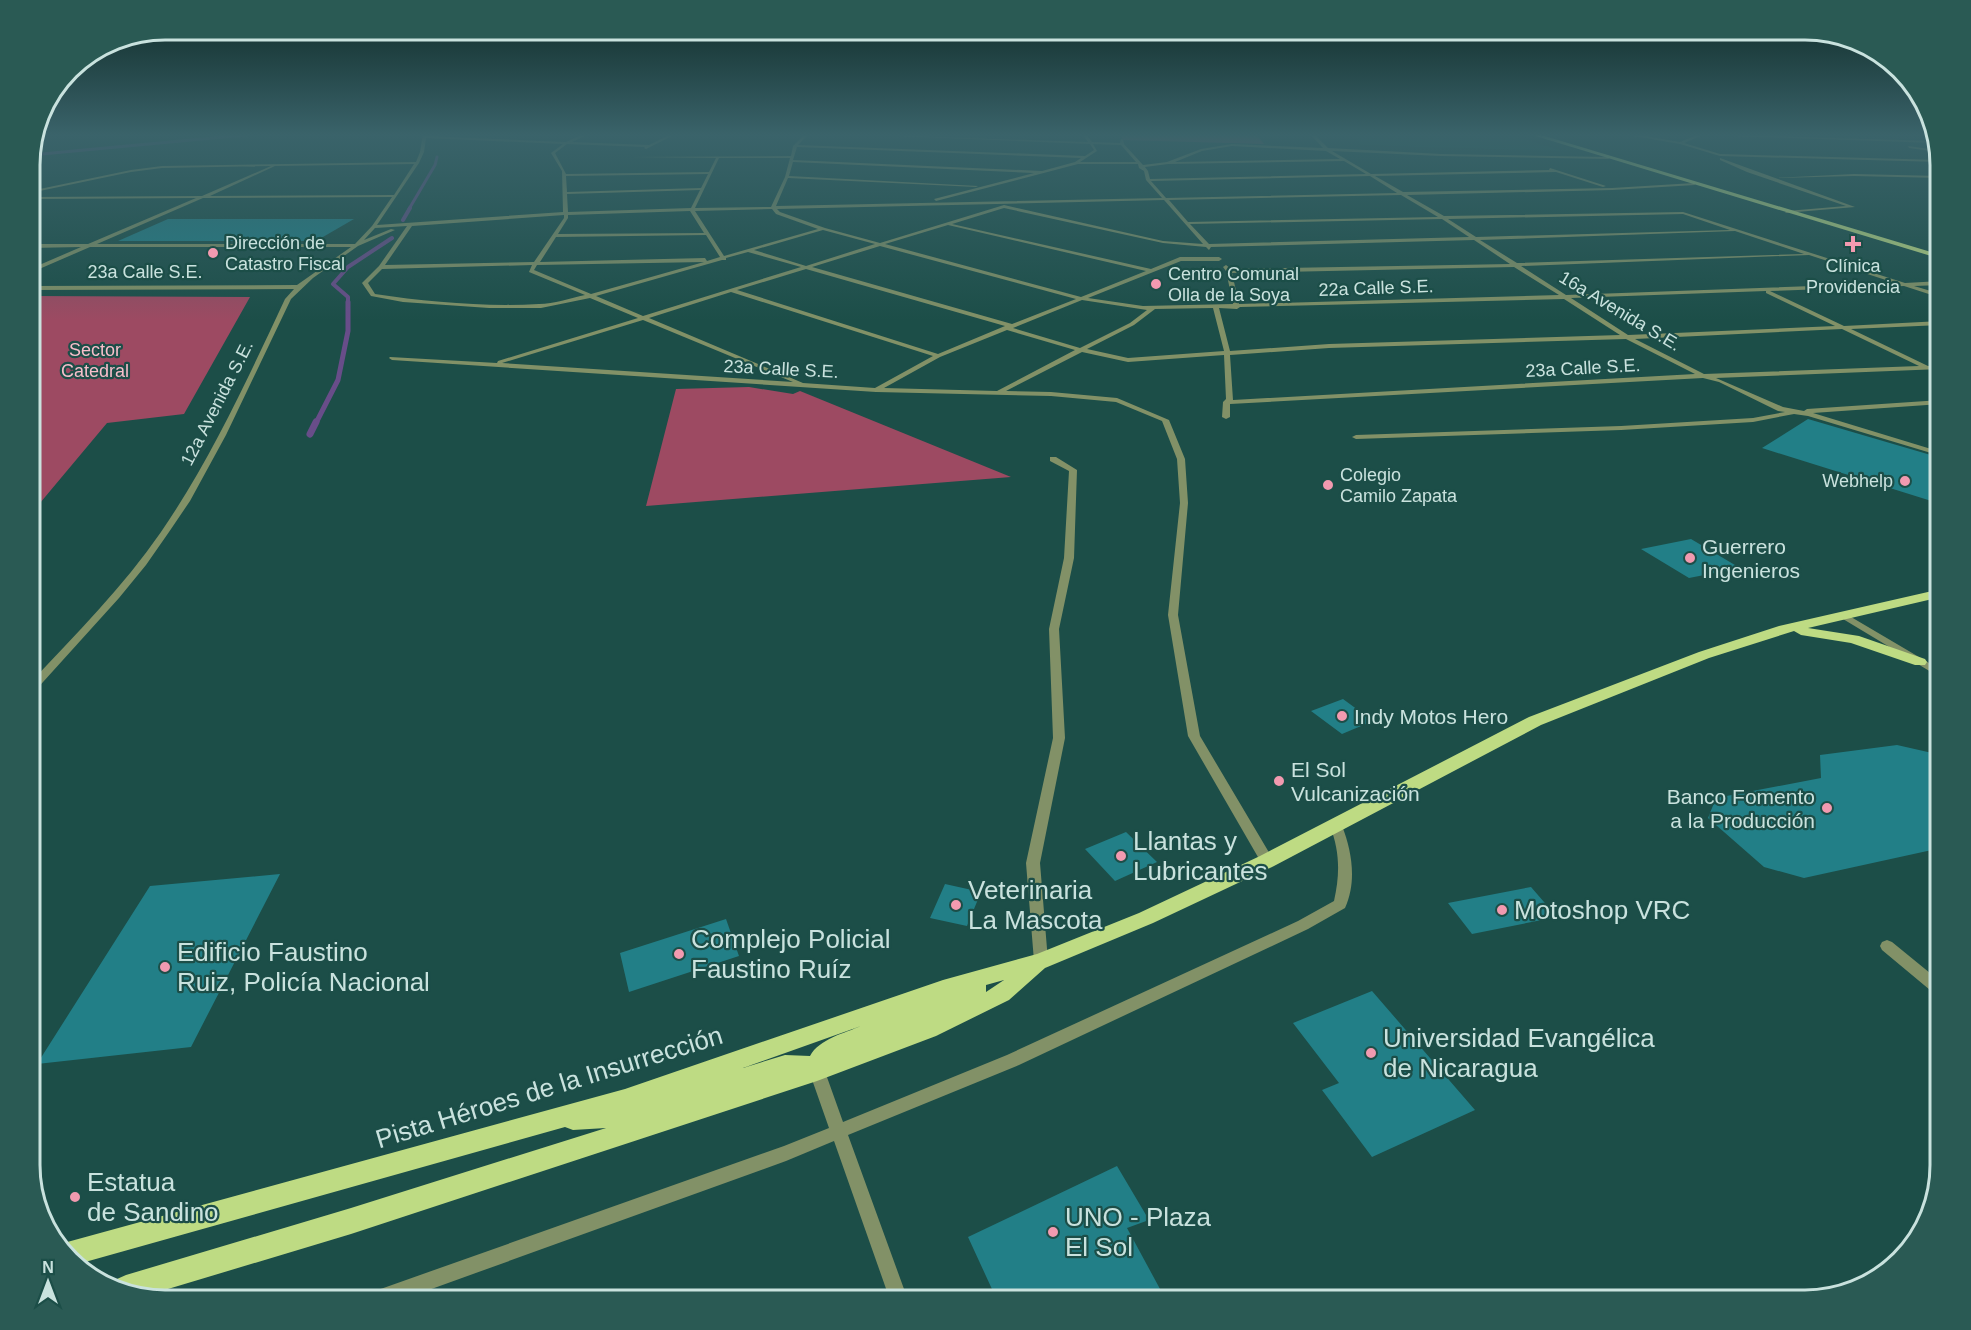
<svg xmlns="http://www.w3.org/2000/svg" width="1971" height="1330" viewBox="0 0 1971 1330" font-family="Helvetica,sans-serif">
	<rect width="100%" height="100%" fill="#1c4e48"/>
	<path fill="#1a5a52" d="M 1355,134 L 1509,134 L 1562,151 L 1361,145 Z"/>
	<path fill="#9d4a62" d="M 1120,134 L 1256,134 L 1264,144 L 1123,140 Z
		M 30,296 L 250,297 L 184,414 L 107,423 L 30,515 Z
		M 749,387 L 793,394 L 800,391 L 1011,477 L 646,506 L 676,389 Z"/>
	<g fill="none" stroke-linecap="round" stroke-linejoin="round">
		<path stroke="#684d89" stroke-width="3" d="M 31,155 L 255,134
			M 409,209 L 435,165 L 437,157"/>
		<path stroke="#684d89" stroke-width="4" d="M 1941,215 L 1936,219 L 1941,231
			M 403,220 L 410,208
			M 348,303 L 348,297 L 333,284 L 348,267 L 392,238"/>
		<path stroke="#684d89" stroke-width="5" d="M 316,423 L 338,380 L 348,331 L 348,302"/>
		<path stroke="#684d89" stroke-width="7" d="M 310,434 L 316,422"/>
	</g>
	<path fill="#227f87" d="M 168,219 L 354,219 L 316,241 L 118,241 Z
		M 1808,419 L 1941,458 L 1941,504 L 1762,448 Z
		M 1691,539 L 1740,568 L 1689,578 L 1641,549 Z
		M 1343,699 L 1373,721 L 1342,734 L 1311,711 Z
		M 1897,745 L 1941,755 L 1941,848 L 1804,878 L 1764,867 L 1708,818 L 1716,798 L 1821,778 L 1820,755 Z
		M 1126,832 L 1157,862 L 1115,881 L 1085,849 Z
		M 280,874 L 191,1047 L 37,1064 L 150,886 Z
		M 945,884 L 981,892 L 967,926 L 930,918 Z
		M 1531,887 L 1557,917 L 1472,934 L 1448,903 Z
		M 726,919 L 739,956 L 629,992 L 620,953 Z
		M 1372,991 L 1475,1110 L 1372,1157 L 1322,1090 L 1339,1083 L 1293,1023 Z
		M 1117,1166 L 1149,1220 L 1127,1228 L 1166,1300 L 997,1300 L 968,1237 Z"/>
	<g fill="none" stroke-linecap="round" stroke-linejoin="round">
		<path fill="#829167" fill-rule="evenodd" d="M 423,134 L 427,134 L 426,136 L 566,142 L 583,134 L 589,134 L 572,142 L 649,145 L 671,134 L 676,134 L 646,149 L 644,148 L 645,147 L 567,144 L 555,153 L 566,174 L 709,172 L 716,158 L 632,157 L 791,156 L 793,146 L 805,134 L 809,134 L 798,145 L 1085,156 L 1094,150 L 1090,144 L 849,134 L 1088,142 L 1082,134 L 1086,134 L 1092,142 L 1120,143 L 1121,139 L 1123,139 L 1124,144 L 1143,165 L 1167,162 L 1201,149 L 1232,144 L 1323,148 L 1310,134 L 1314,134 L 1328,148 L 1441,154 L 1608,157 L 1609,159 L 1441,156 L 1332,151 L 1371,174 L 1549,170 L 1550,168 L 1606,186 L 1603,187 L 1556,172 L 1375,176 L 1403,192 L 1612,188 L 1694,183 L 1695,185 L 1612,190 L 1407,195 L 1444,216 L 1683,212 L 1905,283 L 1941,281 L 1941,285 L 1914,286 L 1941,294 L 1941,298 L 1904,286 L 1770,291 L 1844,326 L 1941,321 L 1941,325 L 1851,329 L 1928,366 L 1941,365 L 1941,369 L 1716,378 L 1783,407 L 1804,411 L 1807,409 L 1941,400 L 1941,404 L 1813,413 L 1941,452 L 1941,456 L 1808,416 L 1794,414 L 1753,422 L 1621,430 L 1356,439 L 1352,437 L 1356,435 L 1621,426 L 1753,418 L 1785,412 L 1778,411 L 1719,382 L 1703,378 L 1230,404 L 1230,417 L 1226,419 L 1222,417 L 1223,402 L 1226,399 L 1224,355 L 1128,362 L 1082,352 L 1006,391 L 1051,392 L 1117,398 L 1169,420 L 1185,459 L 1188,503 L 1178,615 L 1200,736 L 1274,861 L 1272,864 L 1267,866 L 1262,864 L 1188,736 L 1168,615 L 1180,503 L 1177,459 L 1162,421 L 1116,402 L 1051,396 L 876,392 L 392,360 L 389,358 L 390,357 L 497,363 L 498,361 L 638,318 L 590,298 L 541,308 L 489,308 L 403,302 L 371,296 L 362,283 L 379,266 L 407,226 L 375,228 L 364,240 L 391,229 L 395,230 L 358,246 L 313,278 L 291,299 L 226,435 L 190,501 L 169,532 L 146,565 L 119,598 L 34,692 L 30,693 L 30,683 C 76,634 123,587 161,532 C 211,459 248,378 285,299 L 294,289 L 30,290 L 30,286 L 297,285 L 351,247 L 90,247 L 30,273 L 30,269 L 81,247 L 30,248 L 30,244 L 88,244 L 196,198 L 30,199 L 30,197 L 202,196 L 271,166 L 162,168 L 131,172 L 30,193 L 30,191 L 131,170 L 162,166 L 416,162 L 420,152 ZM 426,138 L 563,144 L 551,153 L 562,171 L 563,212 L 377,225 L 419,163 L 424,152 ZM 1093,144 L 1121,145 L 1136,162 L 1080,162 L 1097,151 ZM 1232,146 L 1326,151 L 1340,159 L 1175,162 L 1202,151 ZM 797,147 L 1081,158 L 1075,162 L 1042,171 L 793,160 ZM 719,158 L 790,158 L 785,177 L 771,207 L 695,208 ZM 1344,161 L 1366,174 L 1150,179 L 1148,171 L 1145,167 L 1168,164 ZM 793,162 L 1034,173 L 934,199 L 936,201 L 1078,164 L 1138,164 L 1139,168 L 1144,171 L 1146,180 L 1162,198 L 776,206 L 788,178 L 976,187 L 978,186 L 789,176 ZM 414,164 L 394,195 L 210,196 L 275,166 ZM 708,174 L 701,188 L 567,192 L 566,176 ZM 1370,176 L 1397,193 L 1166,198 L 1151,181 ZM 700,190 L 691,208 L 568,212 L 567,194 ZM 1401,195 L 1438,217 L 1188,222 L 1169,200 ZM 392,197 L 372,226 L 355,244 L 97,244 L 203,198 ZM 1164,200 L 1203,244 L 1163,241 L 1004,205 L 880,243 L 825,228 L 780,212 L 777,209 ZM 1004,208 L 1163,243 L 1206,247 L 1209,250 L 1211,247 L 1474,240 L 1510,264 L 1231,269 L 1226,265 L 1223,267 L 1226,271 L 1233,304 L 1143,306 L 1088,298 L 1181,261 L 1219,261 L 1222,259 L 1219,257 L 1180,257 L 1151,269 L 952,224 ZM 772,209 L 776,214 L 818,229 L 724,256 L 695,211 ZM 690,211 L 704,233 L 558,234 L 568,218 L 568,215 ZM 1683,214 L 1730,230 L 1476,237 L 1448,219 ZM 564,215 L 564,218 L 534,262 L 385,265 L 412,226 ZM 1442,219 L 1469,237 L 1209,244 L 1190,224 ZM 948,225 L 1146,271 L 1081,297 L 885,244 ZM 823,230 L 875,244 L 806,266 L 754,250 ZM 1735,231 L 1804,254 L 1517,263 L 1480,240 ZM 706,235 L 720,257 L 707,261 L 705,258 L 540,262 L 556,237 ZM 880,246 L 1076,299 L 1012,324 L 812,267 ZM 748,252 L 801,267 L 643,316 L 596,296 L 722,260 L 726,260 L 726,258 ZM 1809,255 L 1895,283 L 1566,295 L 1521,266 ZM 704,262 L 591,294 L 534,270 L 537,265 ZM 532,265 L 529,272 L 585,295 C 570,298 554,304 539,304 C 485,307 428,302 375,294 L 368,283 L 382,269 ZM 1514,267 L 1559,295 L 1239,304 L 1232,273 ZM 806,269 L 1005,326 L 938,354 L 737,290 ZM 1766,291 L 1766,293 L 1835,326 L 1628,335 L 1571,298 ZM 731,292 L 933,356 L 875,388 L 803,383 L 649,318 ZM 1564,299 L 1620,335 L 1329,344 L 1230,351 L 1219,308 L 1237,309 L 1240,307 ZM 1082,300 L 1147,310 L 1130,323 L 1080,348 L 1013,328 ZM 1213,308 L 1224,351 L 1128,358 L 1087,349 L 1134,325 L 1155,309 ZM 643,320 L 793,382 L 502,363 ZM 1842,329 L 1919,366 L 1704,374 L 1635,339 ZM 1007,330 L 1075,350 L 997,391 L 884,388 L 940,357 ZM 1626,339 L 1695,374 L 1233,400 L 1230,355 L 1329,348 Z
			M 1633,134 L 1680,142 L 1699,134 L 1935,141 L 1935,143 L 1703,135 L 1684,143 L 1720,154 L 1940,160 L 1940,162 L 1720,156 L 1680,144 L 1622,134 Z
			M 1908,146 L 1937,150 L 1938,152 L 1909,148 Z
			M 1720,158 L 1855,207 L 1785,213 L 1787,211 L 1846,206 L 1747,172 L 1720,160 Z
			M 1854,174 L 1941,176 L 1941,178 L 1854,176 L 1775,178 Z
			M 1050,457 L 1056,457 L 1077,470 L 1074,558 L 1059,629 L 1065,738 L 1040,863 L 1048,961 L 1046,965 L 1041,967 L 1036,965 L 1034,961 L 1026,863 L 1053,738 L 1049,629 L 1064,558 L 1069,471 L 1050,461 Z
			M 1846,614 L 1941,670 L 1941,678 L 1843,619 L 1841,617 Z
			M 1336,822 L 1340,823 L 1342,826 C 1352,851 1357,882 1345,908 L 1308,929 L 1019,1065 L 848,1135 L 908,1300 L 890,1300 L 834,1141 L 786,1161 L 401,1300 L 366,1300 L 368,1293 L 375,1291 L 784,1146 L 829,1128 L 809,1071 L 811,1066 L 817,1064 L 823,1066 L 843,1122 L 1007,1055 L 1298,921 L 1334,901 C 1340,874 1340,852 1330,826 L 1332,823 Z
			M 1887,940 L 1892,942 L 1941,982 L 1941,997 L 1936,995 L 1882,950 L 1880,946 L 1882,942 Z"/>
		<path fill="#bedb83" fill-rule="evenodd" d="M 36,134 L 40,134 L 36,137 Z
			M 1529,134 L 1538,134 L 1941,255 L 1941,259 Z
			M 1941,589 L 1941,597 L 1808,628 L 1859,636 L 1925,659 L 1927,662 L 1925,665 L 1915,665 L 1851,643 L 1801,635 L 1794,631 L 1709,658 L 1541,725 L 1274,866 L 1153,923 L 1045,968 L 1009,1000 L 936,1036 L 817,1081 L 351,1234 L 148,1295 L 114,1284 L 117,1279 L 126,1275 L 351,1208 L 606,1128 L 573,1130 L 565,1127 L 78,1264 L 60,1244 L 625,1089 L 943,980 L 1037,954 L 1139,913 L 1260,856 L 1529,717 L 1699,652 L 1779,626 ZM 1004,980 L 986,992 L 986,985 ZM 861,1026 C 845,1033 819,1039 810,1056 L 785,1055 L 743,1068 Z"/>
	</g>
	<linearGradient id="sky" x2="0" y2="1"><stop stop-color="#0f2b28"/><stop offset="0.42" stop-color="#3a636a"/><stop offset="1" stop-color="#3a636a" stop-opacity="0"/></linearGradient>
	<rect width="1971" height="321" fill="url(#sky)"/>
	<g fill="#f29ab0" stroke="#1c4e48" stroke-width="2">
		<path d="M1850 235h6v6h6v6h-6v6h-6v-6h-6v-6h6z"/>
		<circle cx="213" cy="253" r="6"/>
		<circle cx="1156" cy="284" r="6"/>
		<circle cx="1905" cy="481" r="6"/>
		<circle cx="1328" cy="485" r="6"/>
		<circle cx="1690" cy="558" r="6"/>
		<circle cx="1342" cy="716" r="6"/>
		<circle cx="1279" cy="781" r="6"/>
		<circle cx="1827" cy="808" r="6"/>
		<circle cx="1121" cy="856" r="6"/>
		<circle cx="956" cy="905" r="6"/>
		<circle cx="1502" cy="910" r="6"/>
		<circle cx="679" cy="954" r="6"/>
		<circle cx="165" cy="967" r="6"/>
		<circle cx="1371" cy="1053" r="6"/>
		<circle cx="75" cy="1197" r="6"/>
		<circle cx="1053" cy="1232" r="6"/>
	</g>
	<g text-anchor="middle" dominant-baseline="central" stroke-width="4.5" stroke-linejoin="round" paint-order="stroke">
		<g font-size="18" fill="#c9e2de" stroke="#1c4e48" text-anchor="start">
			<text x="225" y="243">Dirección de<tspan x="225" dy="21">Catastro Fiscal</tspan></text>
			<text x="1853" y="266" text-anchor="middle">Clínica<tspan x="1853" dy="21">Providencia</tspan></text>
			<text x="1168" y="274">Centro Comunal<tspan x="1168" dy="21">Olla de la Soya</tspan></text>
			<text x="1340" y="475">Colegio<tspan x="1340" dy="21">Camilo Zapata</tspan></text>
			<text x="1893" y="481" text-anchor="end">Webhelp</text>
		</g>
		<g font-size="18" fill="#c9e2de" stroke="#1c4e48">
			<text x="145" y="272">23a Calle S.E.</text>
			<text transform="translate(1376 288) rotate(-2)">22a Calle S.E.</text>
			<text transform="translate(1620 311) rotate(31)">16a Avenida S.E.</text>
			<text transform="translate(1583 368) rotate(-3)">23a Calle S.E.</text>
			<text transform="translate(781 369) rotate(3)">23a Calle S.E.</text>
			<text transform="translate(217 403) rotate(-63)">12a Avenida S.E.</text>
		</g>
		<g font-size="18" fill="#f8becb" stroke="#1c4e48">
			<text x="95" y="350">Sector<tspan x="95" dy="21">Catedral</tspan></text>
		</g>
		<g font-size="21" fill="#c9e2de" stroke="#1c4e48" text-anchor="start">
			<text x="1702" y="546">Guerrero<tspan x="1702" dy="24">Ingenieros</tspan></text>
			<text x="1354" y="716">Indy Motos Hero</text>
			<text x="1291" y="769">El Sol<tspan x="1291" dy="24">Vulcanización</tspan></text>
			<text x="1815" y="796" text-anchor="end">Banco Fomento<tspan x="1815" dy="24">a la Producción</tspan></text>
		</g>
		<g font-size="26" fill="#c9e2de" stroke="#1c4e48" text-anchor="start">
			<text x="1133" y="841">Llantas y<tspan x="1133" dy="30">Lubricantes</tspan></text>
			<text x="968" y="890">Veterinaria<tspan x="968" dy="30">La Mascota</tspan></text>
			<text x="1514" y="910">Motoshop VRC</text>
			<text x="691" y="939">Complejo Policial<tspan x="691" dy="30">Faustino Ruíz</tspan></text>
			<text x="177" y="952">Edificio Faustino<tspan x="177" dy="30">Ruiz, Policía Nacional</tspan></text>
			<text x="1383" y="1038">Universidad Evangélica<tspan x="1383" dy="30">de Nicaragua</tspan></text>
			<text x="87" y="1182">Estatua<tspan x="87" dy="30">de Sandino</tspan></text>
			<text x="1065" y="1217">UNO - Plaza<tspan x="1065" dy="30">El Sol</tspan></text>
		</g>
		<g font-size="26" fill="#c9e2de" stroke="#1c4e48">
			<text transform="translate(549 1087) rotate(-17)">Pista Héroes de la Insurrección</text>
		</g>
	</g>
	<path d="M0 0H1971V1330H0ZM165 40H1805A125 125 0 0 1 1930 165V1165A125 125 0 0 1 1805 1290H165A125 125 0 0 1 40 1165V165A125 125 0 0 1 165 40Z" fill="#2a5a54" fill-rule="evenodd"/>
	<path fill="none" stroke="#c9e2de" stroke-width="3" d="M165 40H1805A125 125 0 0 1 1930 165V1165A125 125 0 0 1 1805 1290H165A125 125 0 0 1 40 1165V165A125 125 0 0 1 165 40Z"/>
	<g transform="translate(48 1282)" stroke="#1c4e48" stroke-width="4.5" paint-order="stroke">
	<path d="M0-4.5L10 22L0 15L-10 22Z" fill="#c9e2de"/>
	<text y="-9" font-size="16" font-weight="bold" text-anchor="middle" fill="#c9e2de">N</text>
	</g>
</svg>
